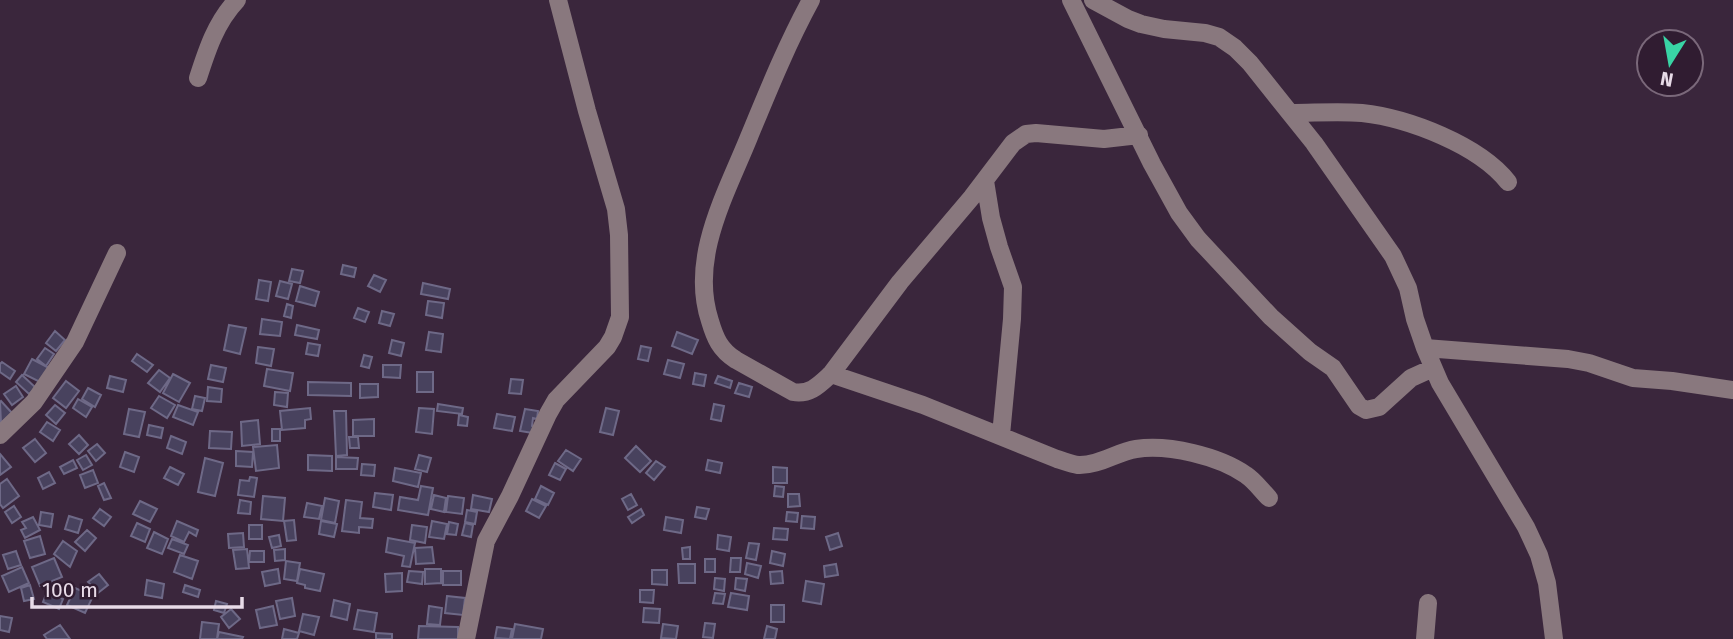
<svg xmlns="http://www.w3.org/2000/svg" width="1733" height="639" viewBox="0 0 1733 639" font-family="'Fira Sans',sans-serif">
	<rect width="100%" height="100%" fill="#3a263c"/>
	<path fill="#48425e" stroke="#6e6987" stroke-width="2" d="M 343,265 L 356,268 L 354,277 L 341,274 Z
		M 292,269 L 303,271 L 300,283 L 289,281 Z
		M 374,275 L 386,280 L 380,292 L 368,286 Z
		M 259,280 L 271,282 L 268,301 L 256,299 Z
		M 280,281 L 292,284 L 288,299 L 276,296 Z
		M 423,283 L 450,289 L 448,299 L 421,294 Z
		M 300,286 L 319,292 L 315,306 L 296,301 Z
		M 428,301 L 444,303 L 442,318 L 426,315 Z
		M 287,304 L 293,306 L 291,318 L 284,316 Z
		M 358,308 L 369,312 L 365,322 L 354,318 Z
		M 382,311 L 394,314 L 390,326 L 379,323 Z
		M 262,319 L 282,322 L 280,336 L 260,334 Z
		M 229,325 L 246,328 L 240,354 L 224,350 Z
		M 297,325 L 319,330 L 317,339 L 295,335 Z
		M 55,331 L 65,340 L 56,351 L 46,343 Z
		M 429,332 L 443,334 L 441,352 L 426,350 Z
		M 677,332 L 698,340 L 692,354 L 672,346 Z
		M 392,340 L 404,343 L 401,356 L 389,353 Z
		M 308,343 L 320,345 L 318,356 L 306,354 Z
		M 641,346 L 651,348 L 648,361 L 638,359 Z
		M 258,347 L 274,349 L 271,366 L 256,363 Z
		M 45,348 L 54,354 L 46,366 L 37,359 Z
		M 137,354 L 153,365 L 147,372 L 132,361 Z
		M 364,355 L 372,357 L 369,368 L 361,366 Z
		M 32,359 L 51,369 L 44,384 L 24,374 Z
		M 668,360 L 684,364 L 680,378 L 664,374 Z
		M 2,362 L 15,371 L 10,379 L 0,372 L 0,364 Z
		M 211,365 L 226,368 L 223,382 L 208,379 Z
		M 383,365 L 401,365 L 400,378 L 383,377 Z
		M 267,369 L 293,373 L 290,391 L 264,386 Z
		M 159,370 L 170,378 L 160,392 L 148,383 Z
		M 417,372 L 433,372 L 433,392 L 417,392 Z
		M 695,373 L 706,375 L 704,386 L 693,384 Z
		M 173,374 L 190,383 L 179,402 L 163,393 Z
		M 22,375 L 36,388 L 29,394 L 16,382 Z
		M 110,376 L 126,380 L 123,392 L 107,388 Z
		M 718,376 L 732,381 L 730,388 L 715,383 Z
		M 511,379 L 523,380 L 521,394 L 509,393 Z
		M 66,381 L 79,391 L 66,408 L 53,398 Z
		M 308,382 L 351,383 L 351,396 L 308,395 Z
		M 739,383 L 752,387 L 749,397 L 735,393 Z
		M 360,384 L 378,384 L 378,397 L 360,398 Z
		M 16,386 L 23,397 L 12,405 L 4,394 Z
		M 208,387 L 222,389 L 221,402 L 207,401 Z
		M 88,388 L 101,395 L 95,407 L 82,399 Z
		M 275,392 L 288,393 L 287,407 L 274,405 Z
		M 159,396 L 175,405 L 167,418 L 151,408 Z
		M 195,396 L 205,398 L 202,411 L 192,409 Z
		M 78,399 L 92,407 L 86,417 L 73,408 Z
		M 1,401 L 12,413 L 1,423 L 0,402 Z
		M 438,404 L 463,408 L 462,414 L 437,411 Z
		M 714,404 L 724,406 L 721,421 L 711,419 Z
		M 55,405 L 65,413 L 56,424 L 46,415 Z
		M 178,405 L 198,412 L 193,425 L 173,417 Z
		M 310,408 L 311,419 L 305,420 L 305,428 L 282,430 L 280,411 Z
		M 419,408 L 434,409 L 432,434 L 416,432 Z
		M 606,408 L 619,411 L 613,435 L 600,432 Z
		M 129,409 L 145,412 L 139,437 L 124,434 Z
		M 525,409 L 538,411 L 537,419 L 533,418 L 532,426 L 534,427 L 533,433 L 520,431 Z
		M 334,411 L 346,411 L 347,455 L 336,456 Z
		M 497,414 L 515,417 L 512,431 L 494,428 Z
		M 459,415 L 468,417 L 467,426 L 458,425 Z
		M 374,419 L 374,436 L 353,436 L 353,420 Z
		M 258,420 L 260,444 L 242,446 L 241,422 Z
		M 47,422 L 60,430 L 53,441 L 40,432 Z
		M 149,425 L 163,428 L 161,438 L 147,435 Z
		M 272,429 L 280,429 L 280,441 L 272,441 Z
		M 210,431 L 232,432 L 231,449 L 209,448 Z
		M 79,435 L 88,445 L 79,454 L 69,444 Z
		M 171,436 L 186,442 L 182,454 L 167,448 Z
		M 349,437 L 358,437 L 359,448 L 350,448 Z
		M 35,439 L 46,453 L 35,462 L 23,448 Z
		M 97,444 L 105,453 L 96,461 L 88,451 Z
		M 277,445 L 279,468 L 256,471 L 253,447 Z
		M 636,446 L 651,461 L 640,472 L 625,458 Z
		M 566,450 L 581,459 L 573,471 L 558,461 Z
		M 236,451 L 253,452 L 252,467 L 236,466 Z
		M 125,452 L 139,457 L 134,472 L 120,467 Z
		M 0,454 L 11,467 L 0,475 Z
		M 86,455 L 92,465 L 83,470 L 77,460 Z
		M 308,455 L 332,456 L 332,471 L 308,470 Z
		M 419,455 L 431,458 L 427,472 L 415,469 Z
		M 336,457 L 358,458 L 357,469 L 336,469 Z
		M 205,458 L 223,463 L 215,496 L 198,492 Z
		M 73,460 L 77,468 L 64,474 L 60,467 Z
		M 708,460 L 722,463 L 720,473 L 706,470 Z
		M 656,461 L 665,467 L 654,480 L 646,473 Z
		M 555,463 L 566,469 L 560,480 L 549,475 Z
		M 362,464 L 375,465 L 374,476 L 361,475 Z
		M 170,467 L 184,474 L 178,485 L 164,478 Z
		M 773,467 L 787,468 L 787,483 L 773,483 Z
		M 395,468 L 421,473 L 418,487 L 393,481 Z
		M 93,470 L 98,483 L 85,488 L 80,475 Z
		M 49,472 L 55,483 L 43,489 L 38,478 Z
		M 250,477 L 257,478 L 254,497 L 238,495 L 240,480 L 249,481 Z
		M 7,479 L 19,496 L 3,508 L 0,504 L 0,484 Z
		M 104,483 L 111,498 L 104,500 L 98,486 Z
		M 421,486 L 433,488 L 428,515 L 398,510 L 400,497 L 418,500 Z
		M 541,486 L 554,493 L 548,505 L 535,499 Z
		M 775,486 L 784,487 L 783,497 L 774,496 Z
		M 375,493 L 393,495 L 391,510 L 373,507 Z
		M 631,494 L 637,505 L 628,510 L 622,499 Z
		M 788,494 L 799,494 L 800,506 L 788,507 Z
		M 434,495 L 446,498 L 444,512 L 431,509 Z
		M 473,495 L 492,499 L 489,512 L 471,509 Z
		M 263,496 L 285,498 L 283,521 L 261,519 Z
		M 448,496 L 464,498 L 462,514 L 446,512 Z
		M 325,498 L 339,501 L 335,523 L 321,520 Z
		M 532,499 L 546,506 L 539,518 L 526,511 Z
		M 240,500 L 251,502 L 250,514 L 238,513 Z
		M 346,500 L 362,502 L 360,518 L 373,519 L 372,528 L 359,527 L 359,533 L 342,531 Z
		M 140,501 L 157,509 L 150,522 L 133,514 Z
		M 307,503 L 322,506 L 319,519 L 304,517 Z
		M 14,506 L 21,517 L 12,523 L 5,512 Z
		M 697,507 L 709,509 L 706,519 L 695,517 Z
		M 100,509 L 111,517 L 104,526 L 93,518 Z
		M 641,509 L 644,515 L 632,523 L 628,517 Z
		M 467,510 L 477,512 L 475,524 L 465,522 Z
		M 41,512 L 53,514 L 51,527 L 39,525 Z
		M 787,512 L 798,513 L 797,522 L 786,521 Z
		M 69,516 L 82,520 L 78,533 L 65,529 Z
		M 802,516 L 815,517 L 814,529 L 801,528 Z
		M 33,517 L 40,530 L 25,538 L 21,530 L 26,528 L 22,522 Z
		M 666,517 L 683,520 L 681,533 L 664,530 Z
		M 294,520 L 296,540 L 287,541 L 284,521 Z
		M 177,521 L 198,530 L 196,536 L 189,532 L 184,542 L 171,536 Z
		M 321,521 L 337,524 L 334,537 L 319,534 Z
		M 432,521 L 447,524 L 444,539 L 429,537 Z
		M 449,522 L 458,524 L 456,535 L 447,534 Z
		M 137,523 L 150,529 L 145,542 L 131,536 Z
		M 465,523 L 473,525 L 471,537 L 462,535 Z
		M 249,525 L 262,525 L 262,539 L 249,539 Z
		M 412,525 L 427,527 L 425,543 L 410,540 Z
		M 774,528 L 788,529 L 787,540 L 773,539 Z
		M 87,530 L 96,538 L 85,551 L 75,542 Z
		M 154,532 L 168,539 L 162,554 L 147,548 Z
		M 243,533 L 244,547 L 229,548 L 228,534 Z
		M 838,533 L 842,546 L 830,550 L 826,537 Z
		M 279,535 L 281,546 L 272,548 L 269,537 Z
		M 718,535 L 731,537 L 729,551 L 717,549 Z
		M 40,536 L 45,554 L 30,558 L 24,541 Z
		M 388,538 L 415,543 L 410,567 L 402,566 L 404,556 L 386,552 Z
		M 172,539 L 188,545 L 184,554 L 168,548 Z
		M 63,541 L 77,551 L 70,567 L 54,554 Z
		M 749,543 L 759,544 L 756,560 L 746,558 Z
		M 432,547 L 434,563 L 416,564 L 415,548 Z
		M 690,547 L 690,559 L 683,559 L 682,548 Z
		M 247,549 L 249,568 L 236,569 L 233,550 Z
		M 285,549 L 285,560 L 275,561 L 274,550 Z
		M 16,551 L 21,565 L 8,569 L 3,555 Z
		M 250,551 L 264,551 L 264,562 L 249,562 Z
		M 772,551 L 785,554 L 783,566 L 770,563 Z
		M 180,555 L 198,561 L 192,579 L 174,572 Z
		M 54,558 L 62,577 L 40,586 L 32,567 Z
		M 731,558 L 741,558 L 740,572 L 730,572 Z
		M 705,559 L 715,559 L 715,572 L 705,572 Z
		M 286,561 L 300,563 L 297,581 L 284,579 Z
		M 747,563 L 761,566 L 758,578 L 745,574 Z
		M 678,564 L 695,564 L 695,583 L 679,583 Z
		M 836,564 L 838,575 L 825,577 L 824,566 Z
		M 22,567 L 29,583 L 9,592 L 2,576 Z
		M 278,569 L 280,583 L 265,586 L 262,572 Z
		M 300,569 L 324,574 L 320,591 L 305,588 L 305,585 L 297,583 Z
		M 425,569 L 441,569 L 441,583 L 425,584 Z
		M 652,570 L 667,570 L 667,585 L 652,584 Z
		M 409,571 L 423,572 L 422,584 L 407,582 Z
		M 443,571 L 461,571 L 461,585 L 443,585 Z
		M 782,571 L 783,583 L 771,584 L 770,572 Z
		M 402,573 L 402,591 L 386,592 L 385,574 Z
		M 99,574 L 108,585 L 98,593 L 88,582 Z
		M 715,578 L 725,579 L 724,591 L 714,589 Z
		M 736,578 L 747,579 L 745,591 L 735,589 Z
		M 147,580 L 164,584 L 162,598 L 145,595 Z
		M 806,581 L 824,584 L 821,604 L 803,601 Z
		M 30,585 L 34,599 L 24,601 L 21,588 Z
		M 185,585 L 200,590 L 198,597 L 183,592 Z
		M 75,588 L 93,596 L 85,613 L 67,605 Z
		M 640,590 L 654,590 L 653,603 L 640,602 Z
		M 47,592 L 63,599 L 59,609 L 43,602 Z
		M 715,593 L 725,594 L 723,604 L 713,603 Z
		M 731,593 L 749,596 L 747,610 L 728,607 Z
		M 447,596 L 465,598 L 463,615 L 445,613 Z
		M 292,598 L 295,616 L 280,619 L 276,601 Z
		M 334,600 L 350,604 L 347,620 L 331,616 Z
		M 216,601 L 227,604 L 224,613 L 214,610 Z
		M 771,605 L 784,605 L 784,622 L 771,622 Z
		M 273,606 L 277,625 L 260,628 L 256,610 Z
		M 429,606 L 442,608 L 440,625 L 427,624 Z
		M 644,608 L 660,609 L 659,623 L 643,622 Z
		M 231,609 L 240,619 L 229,628 L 221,617 Z
		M 358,610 L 377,613 L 374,632 L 354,629 Z
		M 303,614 L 319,617 L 314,635 L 299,631 Z
		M 0,616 L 12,618 L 9,632 L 0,630 Z
		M 202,622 L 219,624 L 217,639 L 200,639 Z
		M 705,623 L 715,624 L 713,638 L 703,637 Z
		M 515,624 L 543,629 L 541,639 L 512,639 Z
		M 663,624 L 678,626 L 676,639 L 661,638 Z
		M 60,625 L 70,639 L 47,639 L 44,635 Z
		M 419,626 L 458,627 L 458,639 L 418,639 Z
		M 767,626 L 777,629 L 775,639 L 764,639 Z
		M 497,627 L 512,629 L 510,639 L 495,638 Z
		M 284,629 L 299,633 L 297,639 L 282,639 Z
		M 219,632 L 243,637 L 242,639 L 217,639 Z
		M 376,633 L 392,634 L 392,639 L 376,639 Z"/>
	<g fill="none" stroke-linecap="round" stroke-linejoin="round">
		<path stroke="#89787e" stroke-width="18" d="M 811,0 C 787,44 768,91 749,137 C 726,194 689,258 710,321 C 715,338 720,350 736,360 L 793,392 C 810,395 819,385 831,374 L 900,282 L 972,197 L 1013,143 L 1026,134 L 1036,133 L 1104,139 L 1139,135
			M 1071,0 L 1152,164 L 1179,213 L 1198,239 L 1271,317 L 1310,352 L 1333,368 L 1359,406 L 1366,410 L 1379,407 L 1411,378 L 1433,368
			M 1093,0 L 1128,19 L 1141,24 L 1164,29 L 1205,33 L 1219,37 L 1235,48 L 1250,63 L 1314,143 L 1393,256 L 1408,288 L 1415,319 L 1425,348 L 1440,383 L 1526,527 L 1539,555 L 1547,583 L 1554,639
			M 198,78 C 207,50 216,22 237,0
			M 1291,113 C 1314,113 1339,111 1362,113 C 1408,118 1479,145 1508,182
			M 985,181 L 991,218 L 999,247 L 1013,287 L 1012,319 L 1001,435
			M 1425,348 L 1568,359 L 1589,363 L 1633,378 L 1672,381 L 1733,390
			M 831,374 L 923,405 L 1057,459 C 1064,461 1071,464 1078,465 C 1098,466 1117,452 1136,449 C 1168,444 1219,456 1246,475 C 1255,481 1261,490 1269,498
			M 0,435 L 34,402 L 75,342 L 117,253
			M 466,639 L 486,541 L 510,496 L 548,414 L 556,400 L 607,347 L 613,337 L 620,317 L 619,235 L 616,209 L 587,111 L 558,0
			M 1425,639 L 1428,603"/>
	</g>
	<g transform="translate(1670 63) rotate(191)"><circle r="33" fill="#301c31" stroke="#7a687a" stroke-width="2"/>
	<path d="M0-5L12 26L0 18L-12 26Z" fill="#39d4a5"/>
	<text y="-10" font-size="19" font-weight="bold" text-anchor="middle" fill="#e8dbe8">N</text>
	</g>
	<path d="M32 597v10h210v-10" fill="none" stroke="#e8dbe8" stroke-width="3.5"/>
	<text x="42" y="597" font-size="21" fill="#e8dbe8" stroke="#301c31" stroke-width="5" paint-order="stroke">100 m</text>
</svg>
